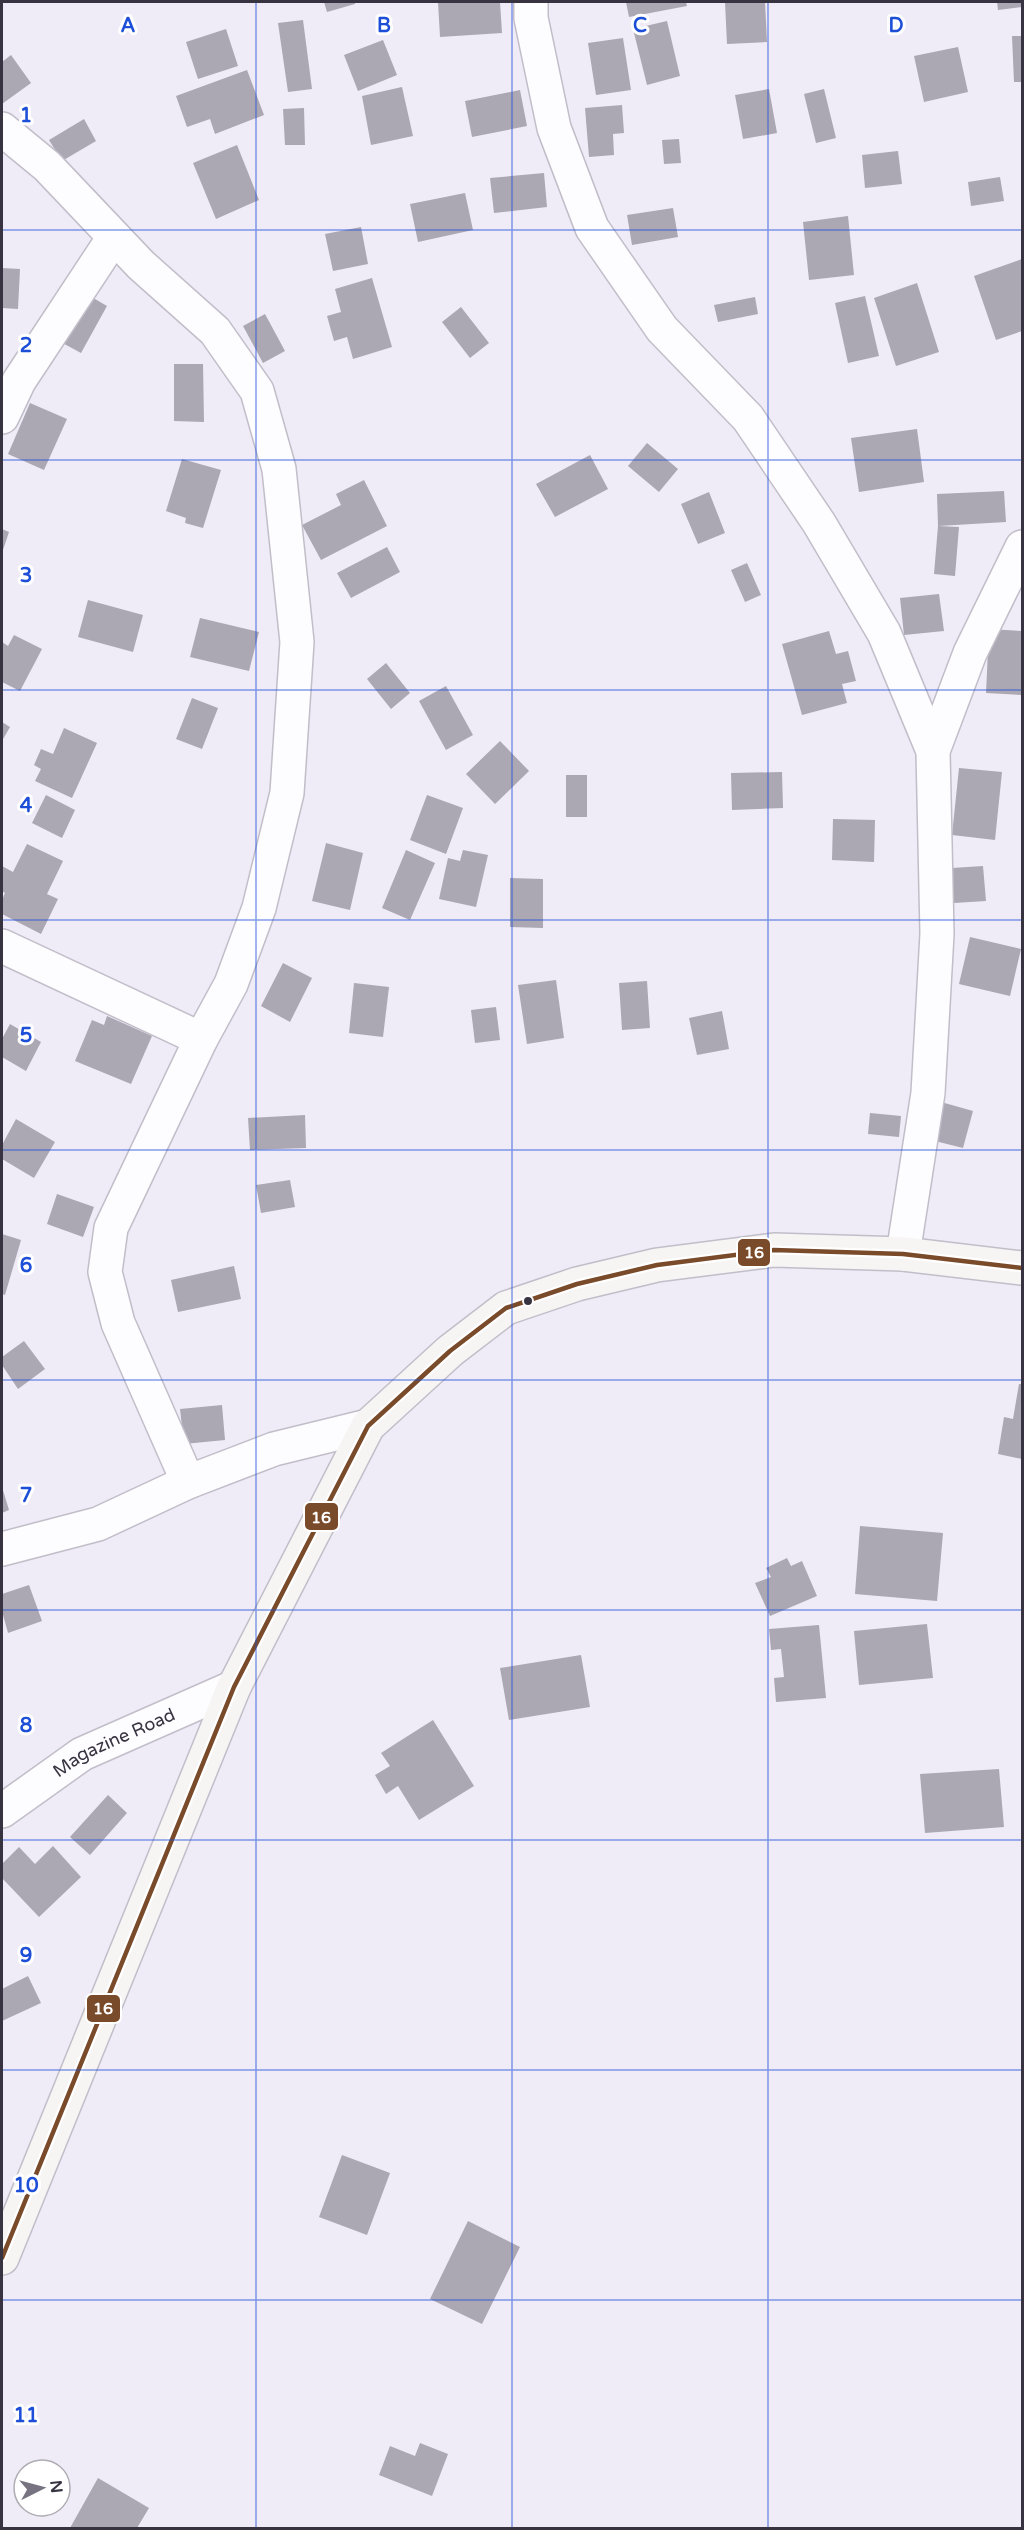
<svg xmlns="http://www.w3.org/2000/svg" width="1024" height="2530" viewBox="0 0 1024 2530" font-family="'Varela Round',sans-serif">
	<rect width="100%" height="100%" fill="#efebf7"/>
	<path fill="#aba7b3" d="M 324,2 L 355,2 L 355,4 L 327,12 Z
		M 438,2 L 500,2 L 502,33 L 440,37 Z
		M 626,2 L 686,2 L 687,6 L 629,17 Z
		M 725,2 L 765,2 L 767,42 L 727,44 Z
		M 997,2 L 1022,2 L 1022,7 L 998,10 Z
		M 303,20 L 312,89 L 288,92 L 278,23 Z
		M 667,21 L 680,76 L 647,85 L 633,29 Z
		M 226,29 L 238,66 L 198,79 L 186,42 Z
		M 1012,36 L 1022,36 L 1022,82 L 1014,82 Z
		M 623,38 L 631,90 L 596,95 L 588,43 Z
		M 383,40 L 397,75 L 358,91 L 344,55 Z
		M 958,47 L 968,92 L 924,102 L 914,56 Z
		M 11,55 L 31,83 L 2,104 L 2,62 Z
		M 247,70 L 264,115 L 215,134 L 210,119 L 187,127 L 176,96 Z
		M 402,87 L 413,136 L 371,145 L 362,96 Z
		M 769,89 L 777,133 L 743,139 L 735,95 Z
		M 824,89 L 836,138 L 816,143 L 804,94 Z
		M 520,90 L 527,126 L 472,137 L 465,101 Z
		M 622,105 L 624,133 L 613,134 L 614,155 L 589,157 L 585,108 Z
		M 304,108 L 305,145 L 285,145 L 283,109 Z
		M 84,119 L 96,141 L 62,161 L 49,140 Z
		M 679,139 L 681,163 L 664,164 L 662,140 Z
		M 237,145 L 259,200 L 216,219 L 193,163 Z
		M 898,151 L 902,184 L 865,188 L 862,155 Z
		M 544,173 L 547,207 L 494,213 L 490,178 Z
		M 1000,177 L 1004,201 L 971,206 L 968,182 Z
		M 465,193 L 473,230 L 418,242 L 410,204 Z
		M 673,208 L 678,237 L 632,245 L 627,215 Z
		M 848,216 L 854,275 L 809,280 L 803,222 Z
		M 361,227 L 368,264 L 333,271 L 325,234 Z
		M 1022,259 L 1022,331 L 996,340 L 974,276 Z
		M 2,268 L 20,269 L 18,309 L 2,308 Z
		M 372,278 L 392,347 L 353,359 L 347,337 L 334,341 L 327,316 L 341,312 L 335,289 Z
		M 917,283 L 939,352 L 896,366 L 874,298 Z
		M 83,292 L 107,306 L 81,353 L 57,340 Z
		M 865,296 L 879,356 L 848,363 L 835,303 Z
		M 755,297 L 758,314 L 718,322 L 714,305 Z
		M 461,307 L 489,343 L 470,358 L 442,322 Z
		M 265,314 L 285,351 L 263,363 L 243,326 Z
		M 174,364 L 203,364 L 204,422 L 174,421 Z
		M 30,403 L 67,419 L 44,470 L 8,454 Z
		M 917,429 L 924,482 L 859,492 L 851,438 Z
		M 647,443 L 678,469 L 659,492 L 628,466 Z
		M 590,455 L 608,489 L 555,517 L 536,484 Z
		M 182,459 L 221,470 L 203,528 L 185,523 L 186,518 L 166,511 Z
		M 364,480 L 387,526 L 321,560 L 302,525 L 341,505 L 336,494 Z
		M 1004,491 L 1006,522 L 938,526 L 937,494 Z
		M 709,492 L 725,533 L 698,544 L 681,504 Z
		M 938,526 L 959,527 L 955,576 L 934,574 Z
		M 2,529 L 9,532 L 2,553 Z
		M 387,547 L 400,572 L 351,598 L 337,573 Z
		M 747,563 L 761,595 L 745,602 L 731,570 Z
		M 939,594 L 944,631 L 904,635 L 900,598 Z
		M 88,600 L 143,615 L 133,652 L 78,637 Z
		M 200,618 L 259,632 L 249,671 L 190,657 Z
		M 989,629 L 1022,631 L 1022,695 L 986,693 Z
		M 829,631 L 836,654 L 848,651 L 856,681 L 842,684 L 847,703 L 802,715 L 782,644 Z
		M 14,635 L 42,649 L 20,691 L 2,682 L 2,642 L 8,646 Z
		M 386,663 L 410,693 L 391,709 L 367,679 Z
		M 446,686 L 473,735 L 446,750 L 419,701 Z
		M 192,698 L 218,708 L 202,749 L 176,739 Z
		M 2,722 L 10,727 L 2,741 Z
		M 64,728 L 97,743 L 72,798 L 35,781 L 41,769 L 34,765 L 41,749 L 53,754 Z
		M 500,741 L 529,771 L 495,804 L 466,774 Z
		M 959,768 L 1002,772 L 995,840 L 952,835 Z
		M 782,772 L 783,808 L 732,810 L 731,773 Z
		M 566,775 L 587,775 L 587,817 L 566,817 Z
		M 46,795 L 75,810 L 62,838 L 32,823 Z
		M 427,795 L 463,808 L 446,854 L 410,840 Z
		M 833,819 L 875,820 L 874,862 L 832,860 Z
		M 326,843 L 363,853 L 350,910 L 312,901 Z
		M 27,844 L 63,861 L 47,894 L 58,899 L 41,934 L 2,914 L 2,900 L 5,893 L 2,891 L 2,866 L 13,872 Z
		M 406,850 L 435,863 L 410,920 L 382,908 Z
		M 463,850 L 488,855 L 476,907 L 439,899 L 448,858 L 460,861 Z
		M 983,866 L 986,901 L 954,903 L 952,868 Z
		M 510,878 L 543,879 L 543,928 L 510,927 Z
		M 970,937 L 1021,949 L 1010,996 L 959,984 Z
		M 283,963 L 312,978 L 290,1022 L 261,1006 Z
		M 556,980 L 564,1038 L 527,1044 L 518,985 Z
		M 647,981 L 650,1028 L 622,1030 L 619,983 Z
		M 354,983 L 389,987 L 383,1037 L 349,1033 Z
		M 496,1007 L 500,1040 L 475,1043 L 471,1010 Z
		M 722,1011 L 729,1049 L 697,1055 L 689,1018 Z
		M 107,1016 L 152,1036 L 131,1084 L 75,1061 L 92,1020 L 104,1025 Z
		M 10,1024 L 41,1042 L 26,1071 L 2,1057 L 2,1039 Z
		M 941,1102 L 973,1111 L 963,1148 L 931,1140 Z
		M 870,1113 L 901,1116 L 899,1137 L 868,1134 Z
		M 305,1115 L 306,1148 L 250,1150 L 248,1118 Z
		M 16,1119 L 55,1142 L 34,1178 L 2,1159 L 2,1145 Z
		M 290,1180 L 295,1207 L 261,1213 L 256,1185 Z
		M 57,1194 L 94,1207 L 83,1237 L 47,1224 Z
		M 2,1234 L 21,1240 L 5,1295 L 2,1294 Z
		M 234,1266 L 241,1299 L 178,1312 L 171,1280 Z
		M 24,1341 L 45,1369 L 18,1389 L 2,1365 L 2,1357 Z
		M 1019,1384 L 1022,1384 L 1022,1459 L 998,1454 L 1004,1417 L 1013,1419 Z
		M 222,1405 L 225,1440 L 184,1444 L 180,1409 Z
		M 2,1487 L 9,1510 L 2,1513 Z
		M 860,1526 L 943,1533 L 937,1601 L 855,1594 Z
		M 787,1558 L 791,1566 L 802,1561 L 817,1596 L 770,1616 L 755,1583 L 771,1577 L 766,1568 Z
		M 29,1585 L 42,1621 L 8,1633 L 2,1611 L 2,1594 Z
		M 927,1624 L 933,1678 L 859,1685 L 854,1631 Z
		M 819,1625 L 826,1698 L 776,1702 L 774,1678 L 784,1677 L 781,1649 L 771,1650 L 769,1629 Z
		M 581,1655 L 590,1707 L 509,1720 L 500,1668 Z
		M 433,1720 L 474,1786 L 419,1820 L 398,1786 L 386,1794 L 375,1775 L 390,1766 L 381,1753 Z
		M 999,1769 L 1004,1827 L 925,1833 L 920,1774 Z
		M 108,1795 L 127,1813 L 90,1855 L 70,1837 Z
		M 53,1846 L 81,1877 L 39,1917 L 2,1878 L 2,1864 L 19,1847 L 35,1864 Z
		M 28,1976 L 41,2003 L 2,2021 L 2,1989 Z
		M 342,2155 L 390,2173 L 367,2235 L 319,2217 Z
		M 468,2221 L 520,2247 L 482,2324 L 430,2299 Z
		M 420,2443 L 448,2454 L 432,2496 L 379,2475 L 390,2446 L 415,2456 Z
		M 98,2478 L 149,2508 L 137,2528 L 70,2528 Z"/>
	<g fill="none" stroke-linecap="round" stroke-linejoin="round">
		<g stroke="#c2bec9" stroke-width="36">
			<g id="street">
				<path d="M 531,2 L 531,18 L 554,128 L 592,228 L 662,329 L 748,418 L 819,523 L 884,633 L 933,751"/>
				<path d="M 2,129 L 47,166 L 141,265 L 215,331 L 257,391 L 279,469 L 297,642 L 287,793 L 259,908 L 231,984 L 201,1039 L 111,1228 L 105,1272 L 118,1323 L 188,1482"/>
				<path d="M 2,417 L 19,381 L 114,237"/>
				<path d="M 2,946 L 201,1039"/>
				<path d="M 903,1254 L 928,1093 L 937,934 L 933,751 L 970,653 L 1022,547"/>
				<path d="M 2,1549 L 98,1524 L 188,1482 L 274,1449 L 368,1426"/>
				<path id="s1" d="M 2,1811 L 82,1754 L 234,1687"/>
			</g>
		</g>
		<g stroke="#c2bec9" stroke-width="36">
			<path id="secondary" d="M 2,2258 L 234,1687 L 368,1426 L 450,1351 L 506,1308 L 577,1284 L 657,1265 L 774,1250 L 903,1254 L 1022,1268"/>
		</g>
		<use href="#street" stroke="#fdfcfe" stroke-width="33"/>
		<use href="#secondary" stroke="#f7f4f4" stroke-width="33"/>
		<g stroke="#fff" stroke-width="9">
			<path id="bus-1" d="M 2,2258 L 234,1687 L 368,1426 L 450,1351 L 506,1308 L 577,1284 L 657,1265 L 774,1250 L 903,1254 L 1022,1268"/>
		</g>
		<use href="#bus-1" stroke="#7a4b2a" stroke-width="4.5"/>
	</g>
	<path fill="none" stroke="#1d4ed8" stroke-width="1.5" stroke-opacity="0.55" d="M 256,2 L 256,2528M 512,2 L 512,2528M 768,2 L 768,2528M 2,230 L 1022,230M 2,460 L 1022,460M 2,690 L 1022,690M 2,920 L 1022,920M 2,1150 L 1022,1150M 2,1380 L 1022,1380M 2,1610 L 1022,1610M 2,1840 L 1022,1840M 2,2070 L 1022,2070M 2,2300 L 1022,2300"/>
	<circle fill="#383341" stroke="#fff" stroke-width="2" cx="528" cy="1301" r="5"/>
	<g text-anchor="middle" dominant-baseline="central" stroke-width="6" stroke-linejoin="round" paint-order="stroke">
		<g font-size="18" fill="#383341" stroke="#fff">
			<text stroke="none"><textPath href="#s1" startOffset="132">Magazine Road</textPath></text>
		</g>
	</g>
	<g font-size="20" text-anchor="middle" font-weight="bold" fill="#1d4ed8" stroke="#fff" stroke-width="6" stroke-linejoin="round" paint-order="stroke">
		<text x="128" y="32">A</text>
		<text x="384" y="32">B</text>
		<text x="640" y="32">C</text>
		<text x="896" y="32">D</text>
		<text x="26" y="122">1</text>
		<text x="26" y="352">2</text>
		<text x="26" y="582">3</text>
		<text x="26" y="812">4</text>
		<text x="26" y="1042">5</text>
		<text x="26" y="1272">6</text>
		<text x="26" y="1502">7</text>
		<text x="26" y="1732">8</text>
		<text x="26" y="1962">9</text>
		<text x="26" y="2192">10</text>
		<text x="26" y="2422">11</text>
	</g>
	<g stroke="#fff" stroke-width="2">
		<rect x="737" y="1238" width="34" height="29" rx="6" fill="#7a4b2a"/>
		<rect x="304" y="1502" width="35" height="29" rx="6" fill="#7a4b2a"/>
		<rect x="86" y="1994" width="35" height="29" rx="6" fill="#7a4b2a"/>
	</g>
	<g font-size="16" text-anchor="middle" font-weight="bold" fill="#fff">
		<text x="754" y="1258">16</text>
		<text x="321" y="1523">16</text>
		<text x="103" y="2014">16</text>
	</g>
	<rect width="1024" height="2530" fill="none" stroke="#383341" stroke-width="6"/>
	<g transform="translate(42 2488) rotate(84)"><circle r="28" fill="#ffffff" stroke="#afadb3" stroke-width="1.5"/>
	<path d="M0-4.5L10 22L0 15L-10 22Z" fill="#787381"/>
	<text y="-9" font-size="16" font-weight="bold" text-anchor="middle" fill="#383341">N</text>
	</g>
</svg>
